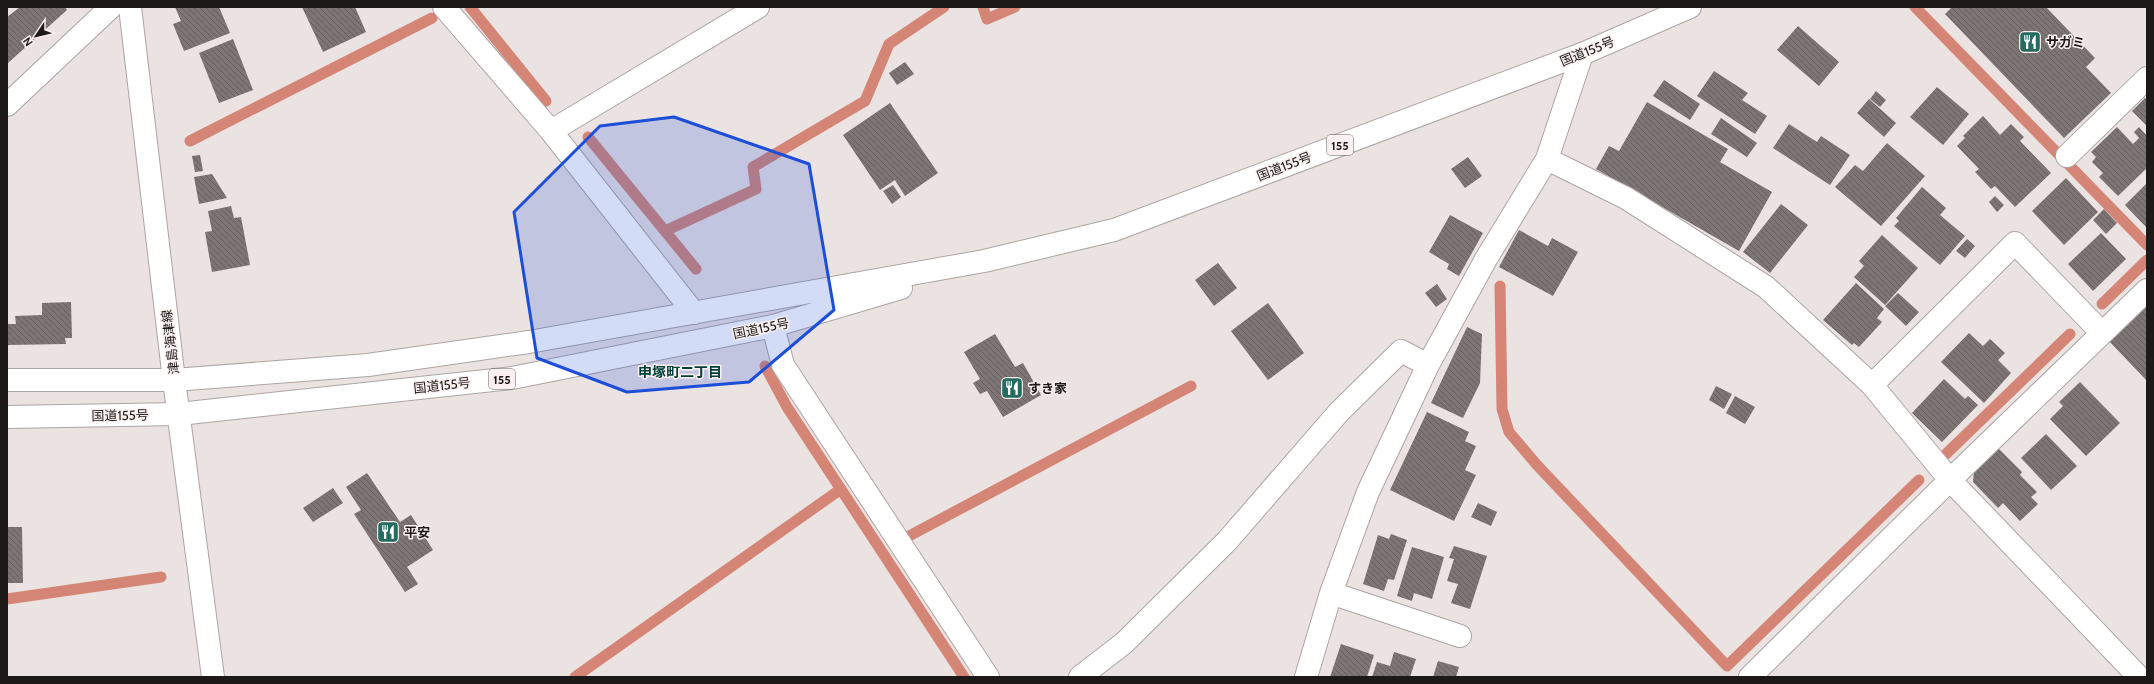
<svg xmlns="http://www.w3.org/2000/svg" width="2154" height="684" viewBox="0 0 2154 684" font-family="Cabin,'Noto Sans JP',sans-serif">
	<defs>
		<pattern id="building-back-hatch" width="6" height="6" patternUnits="userSpaceOnUse"><rect width="6" height="6" fill="#7c7573"/><path d="M-1 5l2 2M0 0l6 6M5-1l2 2" fill="none" stroke="#655f5d"/></pattern>
	</defs>
	<rect width="100%" height="100%" fill="#ebe3e1"/>
	<g fill="none" stroke-linecap="round" stroke-linejoin="round">
		<path stroke="#d48576" stroke-width="11" d="M 470,7 L 546,101
			M 983,7 L 987,19 L 1015,7
			M 1915,7 L 2147,245
			M 588,137 L 696,269
			M 190,141 L 432,18
			M 665,231 L 756,189 L 753,167 L 865,101 L 889,44 L 944,7
			M 1500,286 L 1502,409 L 1509,432 L 1537,465 L 1727,666 L 1919,480
			M 2102,304 L 2147,260
			M 765,366 L 787,407 L 964,677
			M 1946,454 L 2070,334
			M 909,536 L 1191,386
			M 7,599 L 161,577
			M 575,677 L 841,489"/>
	</g>
	<path fill="url(#building-back-hatch)" d="M 20,7 L 65,7 L 67,10 L 8,63 L 7,17 Z
		M 175,7 L 219,7 L 230,33 L 184,51 L 173,24 L 181,21 Z
		M 302,7 L 355,7 L 366,32 L 323,52 Z
		M 1952,7 L 2046,7 L 2095,58 L 2086,67 L 2111,93 L 2064,138 L 1945,14 Z
		M 1798,26 L 1839,62 L 1819,86 L 1777,50 Z
		M 233,39 L 253,90 L 219,103 L 199,53 Z
		M 905,62 L 914,74 L 897,85 L 889,73 Z
		M 1714,71 L 1748,93 L 1742,100 L 1767,116 L 1755,134 L 1697,96 Z
		M 1664,80 L 1700,104 L 1690,120 L 1653,96 Z
		M 1937,87 L 1969,114 L 1943,145 L 1910,117 Z
		M 1876,91 L 1886,100 L 1880,107 L 1870,99 Z
		M 2145,98 L 2147,100 L 2147,126 L 2132,111 Z
		M 1869,99 L 1896,123 L 1884,137 L 1857,113 Z
		M 1647,102 L 1728,149 L 1720,162 L 1772,192 L 1739,251 L 1596,169 L 1609,146 L 1619,151 Z
		M 890,103 L 938,173 L 905,196 L 895,180 L 880,190 L 843,135 Z
		M 1983,116 L 2000,135 L 2011,124 L 2024,137 L 2020,141 L 2051,173 L 2015,207 L 1995,186 L 1991,189 L 1975,172 L 1979,169 L 1957,146 L 1965,138 L 1963,136 Z
		M 1721,118 L 1757,143 L 1747,157 L 1711,134 Z
		M 1789,124 L 1817,142 L 1821,136 L 1850,155 L 1830,185 L 1773,148 Z
		M 2117,127 L 2133,144 L 2139,138 L 2134,132 L 2139,127 L 2147,136 L 2147,168 L 2118,196 L 2099,177 L 2103,173 L 2092,162 L 2096,157 L 2091,152 Z
		M 1887,143 L 1925,176 L 1881,226 L 1835,187 L 1855,165 L 1863,171 Z
		M 200,155 L 203,171 L 195,172 L 192,156 Z
		M 1468,157 L 1482,176 L 1465,188 L 1451,169 Z
		M 212,174 L 227,198 L 199,204 L 194,177 Z
		M 2066,178 L 2098,212 L 2064,245 L 2032,211 Z
		M 2147,183 L 2147,228 L 2125,205 Z
		M 893,185 L 901,197 L 892,204 L 883,191 Z
		M 1922,187 L 1946,208 L 1940,215 L 1965,236 L 1940,265 L 1894,226 L 1899,221 L 1896,218 Z
		M 1995,196 L 2004,205 L 1997,212 L 1989,202 Z
		M 1781,204 L 1808,225 L 1770,273 L 1743,252 Z
		M 231,206 L 234,218 L 241,217 L 250,265 L 212,272 L 205,232 L 212,231 L 208,211 Z
		M 2104,209 L 2117,223 L 2106,234 L 2093,220 Z
		M 1450,215 L 1483,233 L 1459,276 L 1447,269 L 1449,264 L 1429,252 Z
		M 1519,230 L 1548,246 L 1552,238 L 1578,252 L 1553,296 L 1499,267 Z
		M 2101,233 L 2126,259 L 2093,291 L 2068,264 Z
		M 1882,235 L 1918,268 L 1885,305 L 1854,277 L 1864,266 L 1859,261 Z
		M 1967,239 L 1975,246 L 1965,258 L 1956,251 Z
		M 1218,263 L 1237,288 L 1214,306 L 1195,280 Z
		M 1856,283 L 1884,309 L 1877,318 L 1882,322 L 1859,347 L 1854,343 L 1852,345 L 1823,320 Z
		M 1437,284 L 1447,299 L 1436,307 L 1425,293 Z
		M 1898,293 L 1919,312 L 1906,326 L 1885,306 Z
		M 71,302 L 72,338 L 65,338 L 66,344 L 7,345 L 7,324 L 16,324 L 15,316 L 42,315 L 42,303 Z
		M 1268,303 L 1304,353 L 1268,380 L 1231,331 Z
		M 2144,305 L 2147,308 L 2147,381 L 2108,340 Z
		M 1467,327 L 1482,334 L 1480,383 L 1463,418 L 1431,403 Z
		M 1969,333 L 1983,346 L 1990,339 L 2005,353 L 1998,360 L 2011,373 L 1984,403 L 1941,362 Z
		M 995,334 L 1015,367 L 1023,363 L 1041,395 L 1003,417 L 987,391 L 980,394 L 973,383 L 980,379 L 964,352 Z
		M 1944,379 L 1965,399 L 1968,396 L 1978,405 L 1942,442 L 1912,413 Z
		M 2080,382 L 2120,423 L 2086,456 L 2050,419 L 2063,406 L 2059,402 Z
		M 1716,386 L 1732,394 L 1724,409 L 1709,400 Z
		M 1735,396 L 1755,407 L 1745,424 L 1726,413 Z
		M 1427,412 L 1469,432 L 1465,441 L 1476,446 L 1465,470 L 1476,475 L 1454,521 L 1390,490 Z
		M 2046,434 L 2077,466 L 2051,490 L 2021,458 Z
		M 1997,447 L 2022,472 L 2020,475 L 2037,492 L 2031,497 L 2038,504 L 2020,521 L 2003,503 L 1998,508 L 1973,482 L 1974,471 Z
		M 367,473 L 400,522 L 411,515 L 433,550 L 407,567 L 418,584 L 405,592 L 354,514 L 361,510 L 346,487 Z
		M 333,488 L 343,503 L 313,522 L 303,508 Z
		M 1478,503 L 1497,512 L 1491,526 L 1471,517 Z
		M 7,527 L 22,527 L 23,583 L 7,583 Z
		M 1391,534 L 1407,540 L 1394,580 L 1388,579 L 1384,591 L 1363,584 L 1378,535 L 1389,539 Z
		M 1454,546 L 1487,556 L 1470,609 L 1451,603 L 1458,584 L 1447,581 L 1454,559 L 1449,558 Z
		M 1412,547 L 1444,557 L 1432,599 L 1414,593 L 1412,601 L 1397,596 Z
		M 1341,644 L 1374,655 L 1367,677 L 1330,677 Z
		M 1394,652 L 1416,659 L 1410,677 L 1372,677 L 1377,662 L 1390,666 Z
		M 1438,661 L 1459,667 L 1456,677 L 1433,677 Z"/>
	<g fill="none" stroke-linecap="round" stroke-linejoin="round">
		<g stroke="#aca5a3" stroke-width="24">
			<path id="minor" d="M 444,7 L 551,131 L 694,313
				M 551,131 L 758,7
				M 2067,156 L 2147,78
				M 1547,159 L 1626,198 L 1766,287 L 1872,385 L 1950,480 L 2139,677
				M 773,326 L 783,365 L 988,677
				M 1872,385 L 2015,243 L 2102,333
				M 1331,593 L 1460,636
				M 1080,677 L 1124,643 L 1227,541 L 1339,412 L 1401,351 L 1428,365
				M 1306,677 L 1331,593 L 1368,492 L 1428,365 L 1486,259 L 1547,159 L 1582,54
				M 1750,677 L 1950,480 L 2147,290"/>
		</g>
		<g stroke="#aca5a3" stroke-width="24">
			<path id="major" d="M 130,7 L 174,380 L 213,677
				M 7,105 L 111,7"/>
		</g>
		<g stroke="#aca5a3" stroke-width="24">
			<path id="highway" d="M 7,380 L 174,380 L 368,365 L 529,342 L 984,261 L 1114,230 L 1582,54 L 1690,7
				M 7,417 L 179,414 L 512,378 L 773,326 L 901,288"/>
		</g>
		<use href="#minor" stroke="#fff" stroke-width="22"/>
		<use href="#major" stroke="#fff" stroke-width="22"/>
		<use href="#highway" stroke="#fff" stroke-width="22"/>
	</g>
	<path fill="#1d4ed8" fill-opacity="0.2" stroke="#1d4ed8" stroke-width="3" stroke-linejoin="round" d="M 674,117 L 809,164 L 834,310 L 749,382 L 627,392 L 537,358 L 514,212 L 600,126 Z"/>
	<defs>
		<g id="restaurant-square" transform="scale(1.15)"><rect x="-9" y="-9" width="18" height="18" rx="4" fill="#246b60" stroke="#f9f0ef"/><path d="M-5-6h1v4h1v-4h1v4h1v-4h1v5L-1.5 .5V6h-2V.5L-5-1ZM5-6V6H3V1.5H1.5Q1.5-4 5-6Z" fill="#fff"/></g>
	</defs>
	<g fill-rule="evenodd">
		<use href="#restaurant-square" x="2030" y="42"/>
		<use href="#restaurant-square" x="1012" y="388"/>
		<use href="#restaurant-square" x="388" y="532"/>
	</g>
	<g text-anchor="middle" dominant-baseline="central" stroke-width="3" stroke-linejoin="round" paint-order="stroke">
		<g fill="#f9f0ef" stroke="#5e5a58" stroke-width="1">
			<rect x="1327" y="135" width="26" height="20" rx="3"/>
			<rect x="489" y="369" width="26" height="20" rx="3"/>
		</g>
		<g font-size="12" font-weight="bold" fill="#1c1918">
			<text x="1340" y="145">155</text>
			<text x="502" y="379">155</text>
		</g>
		<g font-size="13" font-weight="bold" fill="#1c1918" stroke="#f9f0ef" text-anchor="start">
			<text x="2046" y="42">サガミ</text>
			<text x="1028" y="388">すき家</text>
			<text x="404" y="532">平安</text>
		</g>
		<g font-size="13" fill="#1c1918" stroke="#f9f0ef">
			<text transform="translate(1587 51) rotate(-22)">国道155号</text>
			<text transform="translate(1284 166) rotate(-21)">国道155号</text>
			<text transform="translate(761 328) rotate(-12)">国道155号</text>
			<text transform="translate(170 342) rotate(-97)">津島海津線</text>
			<text transform="translate(442 385) rotate(-6)">国道155号</text>
			<text transform="translate(120 415) rotate(-1)">国道155号</text>
		</g>
		<g font-size="14" font-weight="bold" fill="#004038" stroke="#f9f0ef">
			<text x="680" y="372">申塚町二丁目</text>
		</g>
	</g>
	<rect width="2154" height="684" fill="none" stroke="#1c1918" stroke-width="16"/>
	<g transform="translate(36 36) rotate(235)" stroke="#f9f0ef" stroke-width="3" paint-order="stroke">
	<path d="M0-3L7 15L0 10L-7 15Z" fill="#1c1918"/>
	<text y="-6" font-size="11" font-weight="bold" text-anchor="middle" fill="#1c1918">N</text>
	</g>
</svg>
